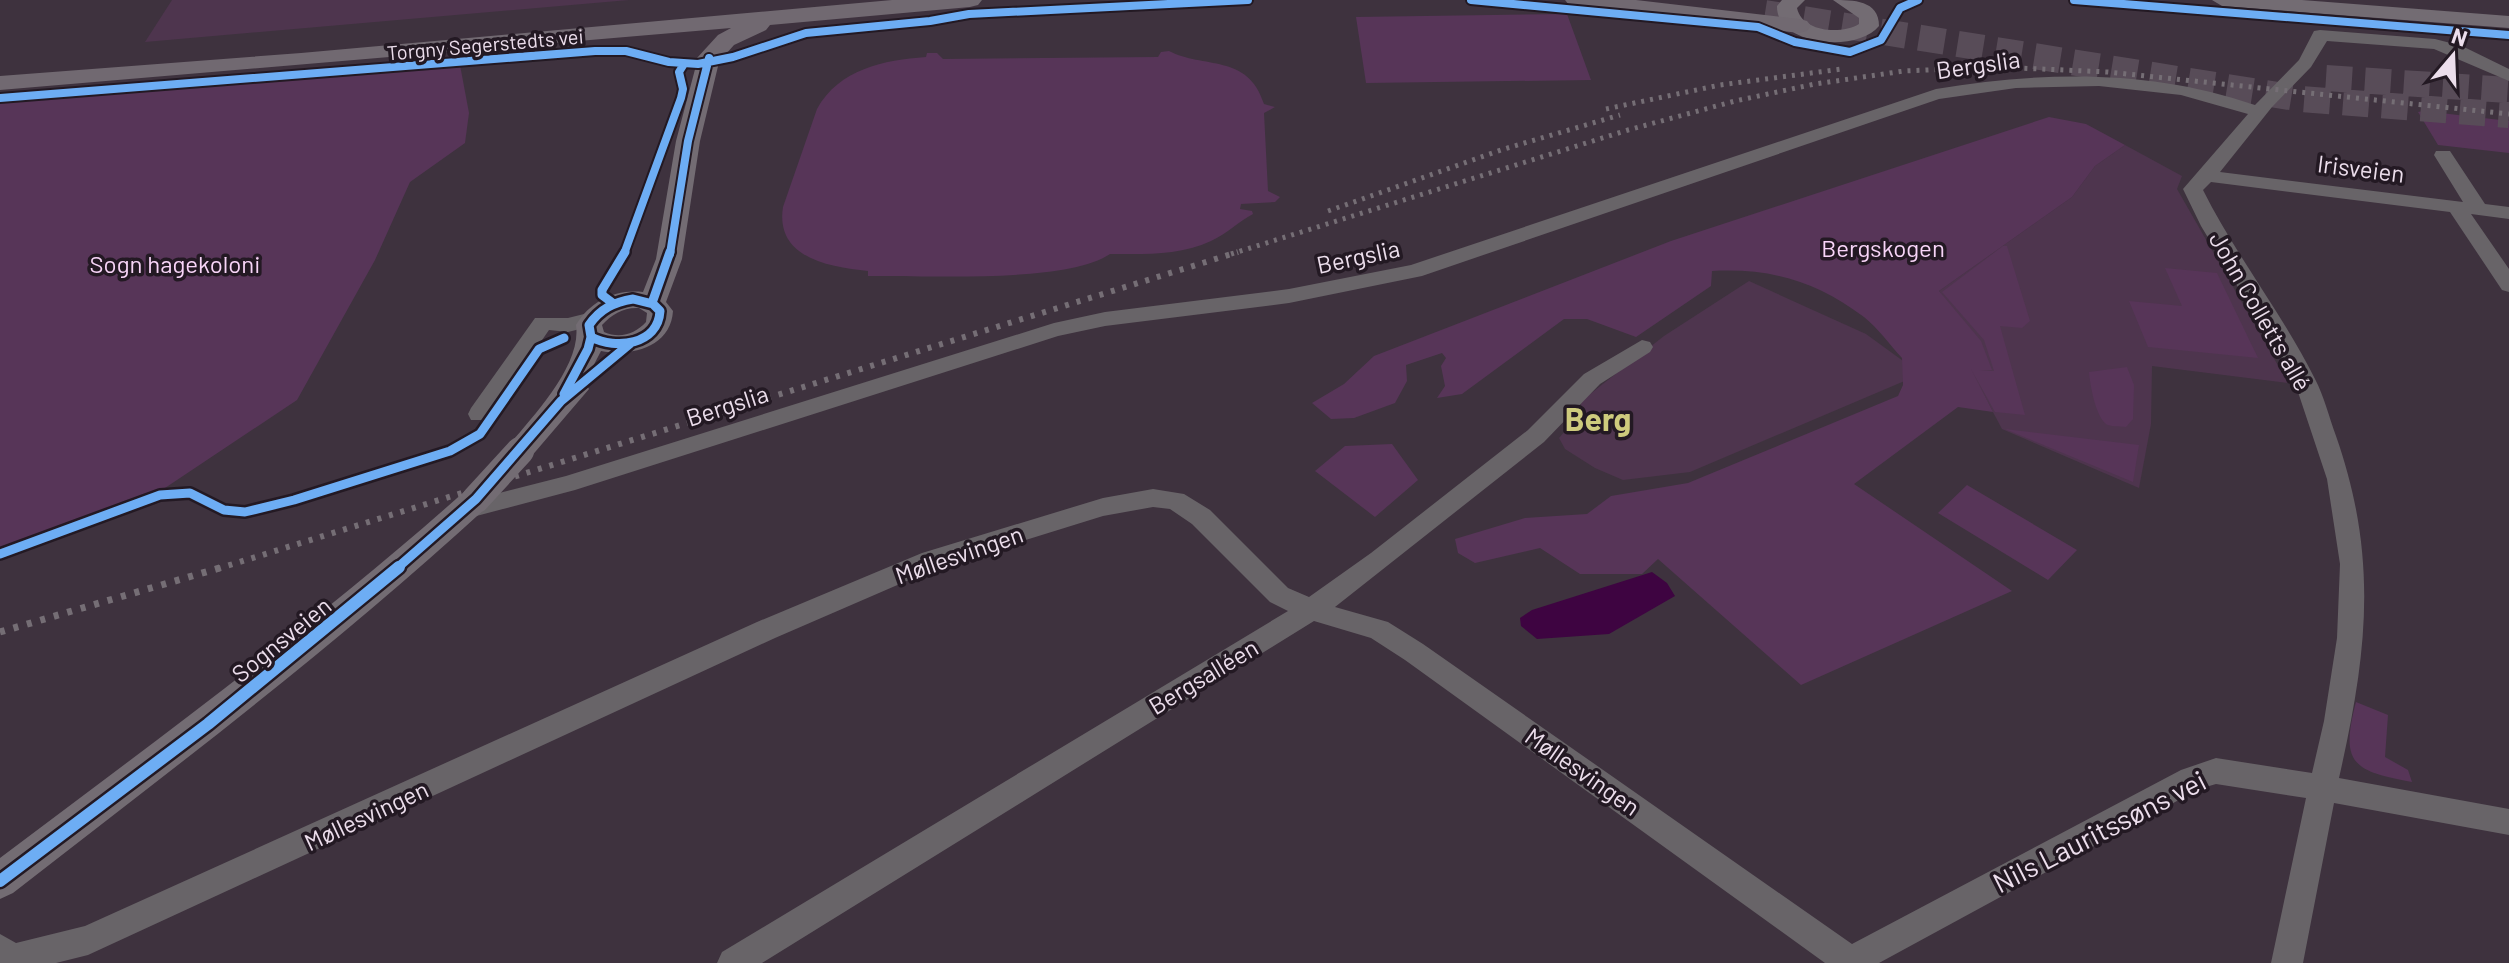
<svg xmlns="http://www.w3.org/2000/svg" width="2509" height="963" viewBox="0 0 2509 963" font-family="Barlow,sans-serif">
	<rect width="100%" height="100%" fill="#3e323e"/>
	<path fill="#4e354e" d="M 172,0 L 629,0 L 145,42 Z
		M 2125,145 L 2182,176 L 2177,189 L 2288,383 L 2152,366 L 2151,424 L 2139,488 L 2002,429 L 1970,369 L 1991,370 L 1939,291 L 2072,197 L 2095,166 Z
		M 1749,281 L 1866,334 L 1921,374 L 1690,472 L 1623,480 L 1595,468 L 1565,449 L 1559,438 L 1583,410 L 1580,402 L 1664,336 Z"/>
	<path fill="#573558" d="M 1567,14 L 1591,80 L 1366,83 L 1356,17 Z
		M 1169,51 C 1203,69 1248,53 1264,104 L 1275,107 L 1264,113 L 1268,191 L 1280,197 L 1275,202 L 1241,204 L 1240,209 L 1252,211 L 1253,214 C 1239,221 1227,234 1211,241 C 1179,256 1144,254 1110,254 C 1065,284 926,275 868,276 L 868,271 C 829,267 775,258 783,207 L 817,109 C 839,69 884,60 926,57 L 927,53 L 937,53 L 943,59 L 1158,57 L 1161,52 Z
		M 460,65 L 469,113 L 465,143 L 410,182 L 375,260 L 297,400 L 153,496 L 0,550 L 0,101 Z
		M 2424,111 L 2509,121 L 2509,153 L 2438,145 L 2418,112 Z
		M 2049,117 L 2086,124 L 2125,145 L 2095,166 L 2072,197 L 1939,291 L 1981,341 L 1992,370 L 1979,371 L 1994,371 L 1984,340 L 1942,292 L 2003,246 L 2007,246 L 2030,321 L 2022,328 L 2000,326 L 2025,415 L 1995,412 L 1971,369 L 1993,412 L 1958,407 L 1854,484 L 2012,591 L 1801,685 L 1658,559 L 1642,574 L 1580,574 L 1540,548 L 1475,563 L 1458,553 L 1455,539 L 1525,518 L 1587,514 L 1611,496 L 1688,483 L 1898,396 L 1903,385 L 1902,358 C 1890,345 1878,328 1864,317 C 1816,281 1771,268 1712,271 L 1711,286 L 1636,337 L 1587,319 L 1564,319 L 1462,394 L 1437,398 L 1445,386 L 1441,366 L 1446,358 L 1442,353 L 1406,365 L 1407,381 L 1395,403 L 1354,418 L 1331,419 L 1312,403 L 1344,384 L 1374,356 L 1671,241 Z
		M 2165,268 L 2217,273 L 2258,358 L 2148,347 L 2129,301 L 2182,306 Z
		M 2127,367 L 2134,385 L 2133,419 L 2126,427 C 2120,426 2110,427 2106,424 C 2095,415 2090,384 2089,372 Z
		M 2005,429 L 2139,445 L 2133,482 Z
		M 1392,444 L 1418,480 L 1375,517 L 1315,471 L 1345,446 Z
		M 1967,485 L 2077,550 L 2048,580 L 1938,513 Z
		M 2356,702 L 2388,715 L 2385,757 L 2408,770 L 2412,782 C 2352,771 2340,763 2356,702 Z"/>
	<path fill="#3e0441" d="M 1652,572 L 1667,583 L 1675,596 L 1609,634 L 1537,639 L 1521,626 L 1520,618 L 1532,610 Z"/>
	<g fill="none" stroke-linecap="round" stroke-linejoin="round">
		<path stroke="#584c58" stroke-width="26" stroke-dasharray="26 13" stroke-linecap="butt" d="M 1765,13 L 2302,99 L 2509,115
			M 2326,78 L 2509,90"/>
		<path fill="#686468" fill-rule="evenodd" d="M 2320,30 L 2435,39 L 2462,46 L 2509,69 L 2509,81 L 2434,49 L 2327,41 L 2311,67 L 2272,107 L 2220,172 L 2463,202 L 2434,155 L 2436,151 L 2450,151 L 2485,204 L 2509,207 L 2509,219 L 2471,214 L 2509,269 L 2509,292 L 2502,290 L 2450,212 L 2211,182 L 2203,190 C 2236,256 2282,313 2315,379 C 2324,396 2329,417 2336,436 C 2379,559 2367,654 2339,778 L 2509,809 L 2509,835 L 2334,803 L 2303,963 L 2271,963 L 2306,798 L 2216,784 L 2199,789 L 1879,963 L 1825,963 L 1405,660 L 1371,638 L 1314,621 L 762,963 L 717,963 L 722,952 L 1288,611 L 1270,602 L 1192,524 L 1170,509 L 1153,507 L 1103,516 L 939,567 L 775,638 L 88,955 L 56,963 L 0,963 L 0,934 L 16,943 L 85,926 L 757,622 L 922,553 L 1103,498 L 1153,489 L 1184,494 L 1210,510 L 1288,588 L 1309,597 L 1371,553 L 1528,430 L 1584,374 L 1642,340 L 1650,342 L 1653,347 L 1650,352 L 1600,384 L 1544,442 L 1335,607 L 1388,622 L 1423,644 L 1852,944 L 2181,770 L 2216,758 L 2312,773 L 2324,721 L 2337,638 L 2340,564 L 2327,479 L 2294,380 L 2201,226 L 2183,189 L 2248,114 L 2181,95 L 2099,86 L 2016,88 L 1939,99 L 1422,276 L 1289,303 L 1105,326 L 1058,336 L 575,490 L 465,519 L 456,516 L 453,510 L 456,504 L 566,476 L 1054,323 L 1105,312 L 1289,289 L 1411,265 L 1936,89 C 2044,71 2151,69 2255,105 L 2299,60 L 2314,31 Z
			M 592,312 L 600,314 L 603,319 L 600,324 L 568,332 L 549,330 L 487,420 L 471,420 L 468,414 L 471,408 L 535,318 L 568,318 Z"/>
		<path fill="#736c73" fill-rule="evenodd" d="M 1782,0 L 1805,0 L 1797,8 C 1802,32 1841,35 1859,24 L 1859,18 L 1833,0 C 1853,0 1879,0 1879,26 C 1858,53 1776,46 1777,6 Z
			M 2212,0 L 2302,0 L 2509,16 L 2509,28 L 2222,6 Z
			M 709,52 L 720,58 L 700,141 L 682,259 L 666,302 L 673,311 C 671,347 631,357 601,351 L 585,382 L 589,389 L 530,458 L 520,462 L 510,458 L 505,451 L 510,444 C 534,415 582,365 576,325 C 591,301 614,289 643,292 L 656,259 L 676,141 L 698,58 ZM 639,308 L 647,313 L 646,322 C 635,334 620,339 604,332 L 602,325 C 612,314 624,307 639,308 Z
			M 476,488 L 487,491 L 491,499 L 487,507 C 337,645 174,768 13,893 L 0,899 L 0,858 C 158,739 317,623 465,491 Z"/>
		<path fill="#716971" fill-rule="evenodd" d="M 892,0 L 982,0 L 978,5 L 970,7 L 770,25 L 766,30 L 734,45 L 718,63 L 700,63 L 697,58 L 718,35 L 731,28 L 0,90 L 0,76 L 301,53 Z
			M 1565,0 L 1636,0 L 1799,19 L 1807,21 L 1811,26 L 1807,31 L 1799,33 L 1577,7 L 1569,5 Z"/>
		<path stroke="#756e75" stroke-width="5" stroke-dasharray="3 6" stroke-linecap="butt" d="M 1606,109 L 1720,85 L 1842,69
			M 1328,211 L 1504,149 L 1620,115
			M 1231,254 L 1628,130 L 1735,101 L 1815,84 L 1904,71 L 1996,67 L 2108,72 L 2509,114"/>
		<path stroke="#756e75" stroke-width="6" stroke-dasharray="4 8" stroke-linecap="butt" d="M 217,569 L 1238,252"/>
		<path stroke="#756e75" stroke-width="7" stroke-dasharray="5 9" stroke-linecap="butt" d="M 0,632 L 223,567"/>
		<path stroke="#736c73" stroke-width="28" d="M 476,499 L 520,451"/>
		<g stroke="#231923" stroke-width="12">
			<path id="cycleway-far2" d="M 1471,0 L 1758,27 L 1795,42 L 1850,52 L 1881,40 L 1900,8 L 1918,0
				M 2074,0 L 2509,35
				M 0,98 L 595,51 L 626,51 L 669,62 L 698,64 L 733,57 L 806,33 L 930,21 L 969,14 L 1248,0
				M 624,254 L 681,98 L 683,89 L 679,72 L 684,64
				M 670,254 L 688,141 L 709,58"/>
		</g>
		<g stroke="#231923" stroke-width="14">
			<path id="cycleway-far1" d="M 633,299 L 653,304 L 660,311 C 658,345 616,350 591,337 L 589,325 C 600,309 614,302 633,299 Z
				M 652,303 L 670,252
				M 614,304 L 602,295 L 602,290 L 625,252
				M 564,394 L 588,349 L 591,337
				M 0,554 L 160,495 L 190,493 L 224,510 L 245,512 L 294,500 L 450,451 L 480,434 L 539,349 L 564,338
				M 396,569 L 476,499 L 561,401 L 632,342"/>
		</g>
		<g stroke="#231923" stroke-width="17">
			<path id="cycleway" d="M 0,881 L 208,724 L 399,567"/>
		</g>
		<use href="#cycleway-far2" stroke="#6dadf4" stroke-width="8"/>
		<use href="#cycleway-far1" stroke="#6dadf4" stroke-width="9"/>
		<use href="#cycleway" stroke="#6dadf4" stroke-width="12"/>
	</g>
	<g text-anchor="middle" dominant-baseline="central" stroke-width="7" stroke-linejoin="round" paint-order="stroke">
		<g font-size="20" fill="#ecdeec" stroke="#231923">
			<text transform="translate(485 44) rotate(-5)">Torgny Segerstedts vei</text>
		</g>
		<g font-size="24" fill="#ecdeec" stroke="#231923">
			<text transform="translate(1978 64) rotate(-8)">Bergslia</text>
			<text transform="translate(2361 168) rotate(7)">Irisveien</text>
			<text transform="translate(1358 256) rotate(-12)">Bergslia</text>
			<text transform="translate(2261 311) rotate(60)">John Colletts allé</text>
			<text transform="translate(727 405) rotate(-18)">Bergslia</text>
			<text transform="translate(959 554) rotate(-19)">Møllesvingen</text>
			<text transform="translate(281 639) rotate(-39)">Sognsveien</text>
			<text transform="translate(1203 676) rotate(-31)">Bergsalléen</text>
			<text transform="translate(1583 771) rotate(35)">Møllesvingen</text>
			<text transform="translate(366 815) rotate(-25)">Møllesvingen</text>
		</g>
		<g font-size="24" fill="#f8d5f8" stroke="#231923">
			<text x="1883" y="247">Bergskogen</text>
			<text x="175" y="263">Sogn hagekoloni</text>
		</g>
		<g font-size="28" fill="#ecdeec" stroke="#231923">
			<text transform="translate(2099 831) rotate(-27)">Nils Lauritssøns vei</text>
		</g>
		<g font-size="32" font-weight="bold" fill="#cecb7d" stroke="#231923">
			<text x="1598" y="418">Berg</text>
		</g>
	</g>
	<g transform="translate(2453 56) rotate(19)" stroke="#231923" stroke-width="6" paint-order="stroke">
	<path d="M0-6L14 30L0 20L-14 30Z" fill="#ecdeec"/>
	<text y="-12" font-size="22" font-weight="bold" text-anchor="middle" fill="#ecdeec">N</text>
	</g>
</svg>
